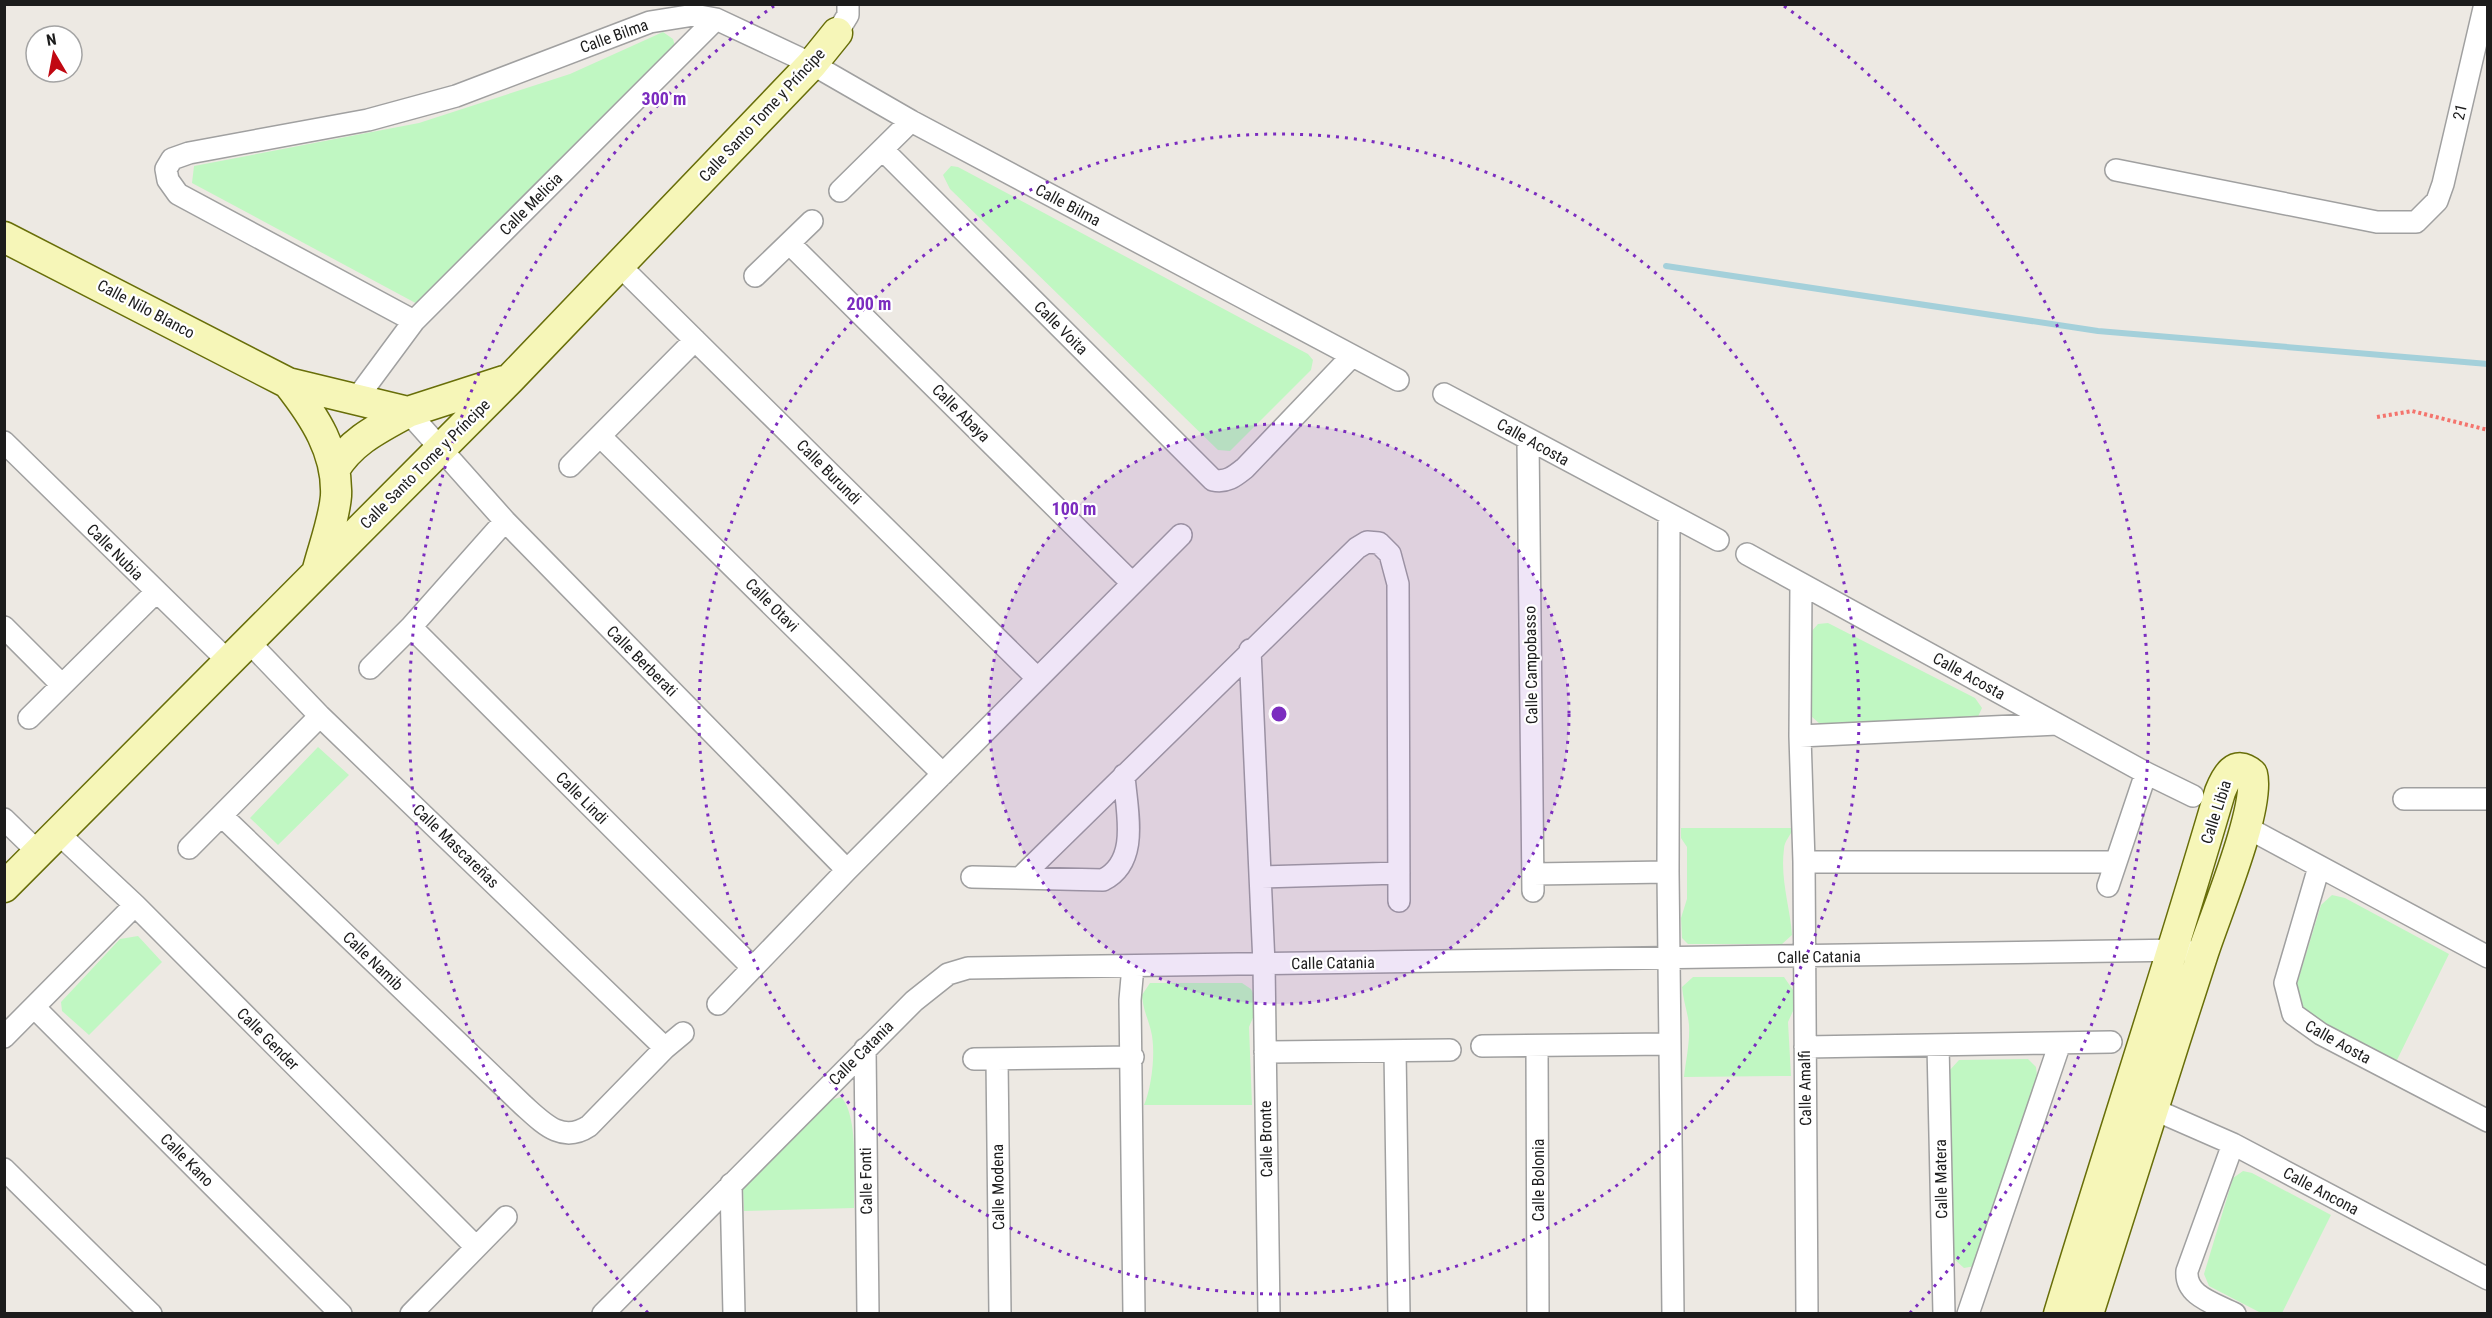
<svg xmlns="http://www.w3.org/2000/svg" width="2492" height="1318" viewBox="0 0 2492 1318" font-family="'Roboto Condensed',sans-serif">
	<rect width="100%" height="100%" fill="#ede9e3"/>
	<path fill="#c0f7c2" d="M 663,32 L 673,39 L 676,49 L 423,307 L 192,183 L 194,166 L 419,123 L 570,74 Z
		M 951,166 L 958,167 L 1308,354 L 1313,360 L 1311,370 L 1230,451 L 1218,450 L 950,189 L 943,175 Z
		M 1828,623 L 1975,698 L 1982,708 L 1975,723 L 1820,724 L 1811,716 L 1810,633 L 1818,624 Z
		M 318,747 L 349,775 L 278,845 L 250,818 Z
		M 1681,828 L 1794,828 C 1791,834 1784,842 1784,849 C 1780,879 1790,907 1792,935 L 1782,944 L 1688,944 L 1682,938 L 1681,918 L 1687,899 L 1687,847 L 1681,838 Z
		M 2332,895 L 2345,898 L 2449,954 L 2396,1062 L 2297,1012 L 2292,1000 L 2321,905 Z
		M 138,936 L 162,962 L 89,1035 L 62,1011 L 61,1002 L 120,939 Z
		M 1693,977 L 1784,977 L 1793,990 L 1793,1011 L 1788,1022 L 1791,1076 L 1684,1077 C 1686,1059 1690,1043 1689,1025 C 1688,1013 1683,1000 1682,987 Z
		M 1150,983 L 1242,983 L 1251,989 L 1256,1000 L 1255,1013 L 1249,1027 L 1252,1105 L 1144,1105 C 1152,1087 1156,1050 1151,1031 C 1148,1018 1143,1010 1142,995 Z
		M 2028,1059 L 2036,1067 L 2037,1076 L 1981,1255 L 1975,1266 L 1964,1268 L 1953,1258 L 1949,1071 L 1959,1060 Z
		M 841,1097 C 859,1115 854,1181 854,1208 L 744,1211 L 743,1189 L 828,1101 Z
		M 2243,1171 L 2252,1173 L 2331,1215 L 2282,1313 L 2261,1313 L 2209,1286 L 2204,1274 L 2233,1178 Z"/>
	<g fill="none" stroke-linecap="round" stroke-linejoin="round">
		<path stroke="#a4d0da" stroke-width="6" d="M 1666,266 L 2098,331 L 2488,364"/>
		<g stroke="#a0a0a0" stroke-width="24">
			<path id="street" d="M 837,33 L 848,15 L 848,4
				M 883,150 L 1213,480 C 1227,483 1235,476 1245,468 L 1352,356
				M 2116,170 L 2377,222 L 2416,222 L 2437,201 L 2443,184 L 2485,4
				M 840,191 L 911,121
				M 790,244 L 1132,583
				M 620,266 L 1037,678
				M 755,276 L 812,221
				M 414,321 L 178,194 L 168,180 L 166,169 L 172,159 L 189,153 L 368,120 L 456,96 L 650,22 L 694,15 L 716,19 L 812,64 L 911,121 L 1398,380
				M 1444,394 L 1718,540
				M 357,398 L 414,321 L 716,19
				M 408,412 L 505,521 L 847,870
				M 600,436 L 943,774
				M 1528,440 L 1533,891
				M 4,442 L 228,661
				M 570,466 L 695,340
				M 1669,515 L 1668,872 L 1673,1314
				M 1747,554 L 2146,773 L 2193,796
				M 1801,585 L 1800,736 L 1804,862 L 1807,1314
				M 4,627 L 61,684
				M 411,627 L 753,968
				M 249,642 L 320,716 L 665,1048
				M 1250,650 L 1264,964 L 1269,1314
				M 370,668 L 411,627 L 505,521
				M 29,718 L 156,592
				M 1800,736 L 2057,724
				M 2404,799 L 2488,799
				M 223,817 L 523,1105 C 543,1123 562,1144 589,1126 L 665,1048 L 683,1033
				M 4,819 L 39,853
				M 2246,827 L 2488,957
				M 58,833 L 135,905 L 476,1247
				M 189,848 L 320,716
				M 1804,862 L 2115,862
				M 2319,867 L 2285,983 L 2293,1014 L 2321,1034 L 2488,1121
				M 1533,874 L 1668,872
				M 972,877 L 1103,880 C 1141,861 1126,809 1124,775
				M 1261,877 L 1399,873
				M 1020,878 L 1357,548 L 1367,542 L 1379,543 L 1390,554 L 1398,584 L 1399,901
				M 2108,886 L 2146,773
				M 1133,966 L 1130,1000 L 1134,1314
				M 718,1004 L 847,870 L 1181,535
				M 34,1007 L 341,1314
				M 4,1037 L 135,905
				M 1938,1045 L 1944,1314
				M 1482,1046 L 1670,1044
				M 1537,1047 L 1538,1314
				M 1805,1047 L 2111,1042
				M 865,1049 L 868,1314
				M 1395,1051 L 1399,1314
				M 1265,1052 L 1450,1050
				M 974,1059 L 1133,1057
				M 997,1060 L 1000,1314
				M 2153,1109 L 2233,1144 L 2488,1279
				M 2233,1144 L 2187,1271 C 2185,1296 2214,1303 2235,1314
				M 4,1169 L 151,1314
				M 731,1184 L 734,1314
				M 411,1314 L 506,1217
				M 603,1314 L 914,1001 L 948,974 L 968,968 L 2185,950
				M 1968,1314 L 2060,1043"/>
		</g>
		<g stroke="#686e09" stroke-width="33">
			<path id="secondary" d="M 4,237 L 288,383 L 408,412 L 504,381
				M 288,383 C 314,416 338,452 336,496 C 334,520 324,546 318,569
				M 334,470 C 351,441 379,428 408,412
				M 4,887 L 510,379 L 812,64 L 837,33
				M 2059,1314 C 2112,1139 2169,967 2220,792 C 2226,777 2235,759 2252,774 C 2261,807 2215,915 2203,953 C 2164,1073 2126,1193 2088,1314"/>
		</g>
		<path stroke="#f4746d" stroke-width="4" stroke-dasharray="3 3" stroke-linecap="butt" d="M 2377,417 L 2412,411 L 2488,430"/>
		<use href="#street" stroke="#fff" stroke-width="21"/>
		<use href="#secondary" stroke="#f6f6b8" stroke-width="30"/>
	</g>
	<circle cx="1279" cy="714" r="290" fill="#7b2cbf" fill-opacity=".12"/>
	<g fill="none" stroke="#7b2cbf" stroke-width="3" stroke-dasharray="3 6">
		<circle cx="1279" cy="714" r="290"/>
		<circle cx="1279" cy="714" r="580"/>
		<path d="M648 1313A870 870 0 0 1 774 6M1784 6A870 870 0 0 1 1910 1313"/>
	</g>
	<g text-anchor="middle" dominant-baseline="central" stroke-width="4.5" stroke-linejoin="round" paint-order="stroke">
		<g font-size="16" fill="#1c1c1c" stroke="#fff">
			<text transform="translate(614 36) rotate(-20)">Calle Bilma</text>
			<text transform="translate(2460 112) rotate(-77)">21</text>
			<text transform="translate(762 115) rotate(-47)">Calle Santo Tome y Príncipe</text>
			<text transform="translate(531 204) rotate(-45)">Calle Melicia</text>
			<text transform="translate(1068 205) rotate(28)">Calle Bilma</text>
			<text transform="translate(146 309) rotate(28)">Calle Nilo Blanco</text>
			<text transform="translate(1061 328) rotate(45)">Calle Voita</text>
			<text transform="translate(961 413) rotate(45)">Calle Abaya</text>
			<text transform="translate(1533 442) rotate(29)">Calle Acosta</text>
			<text transform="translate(425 464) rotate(-45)">Calle Santo Tome y Príncipe</text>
			<text transform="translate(829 472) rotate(45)">Calle Burundi</text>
			<text transform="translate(115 552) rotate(45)">Calle Nubia</text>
			<text transform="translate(772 605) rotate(45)">Calle Otavi</text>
			<text transform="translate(642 661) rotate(45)">Calle Berberati</text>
			<text transform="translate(1531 665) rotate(-91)">Calle Campobasso</text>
			<text transform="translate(1969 676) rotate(29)">Calle Acosta</text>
			<text transform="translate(582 798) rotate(45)">Calle Lindi</text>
			<text transform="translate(2216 812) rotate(-72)">Calle Libia</text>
			<text transform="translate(456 846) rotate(44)">Calle Mascareñas</text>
			<text transform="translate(1819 957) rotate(-1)">Calle Catania</text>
			<text transform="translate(373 961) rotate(44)">Calle Namib</text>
			<text transform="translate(1333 963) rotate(-1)">Calle Catania</text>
			<text transform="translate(268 1039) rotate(45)">Calle Gender</text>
			<text transform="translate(2338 1042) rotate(29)">Calle Aosta</text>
			<text transform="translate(861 1053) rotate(-45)">Calle Catania</text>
			<text transform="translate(1805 1088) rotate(-91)">Calle Amalfi</text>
			<text transform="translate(1266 1139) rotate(-91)">Calle Bronte</text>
			<text transform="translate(187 1160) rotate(45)">Calle Kano</text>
			<text transform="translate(1941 1179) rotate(-91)">Calle Matera</text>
			<text transform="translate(1538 1180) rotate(-90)">Calle Bolonia</text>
			<text transform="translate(866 1181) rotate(-91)">Calle Fonti</text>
			<text transform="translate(998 1187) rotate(-91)">Calle Modena</text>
			<text transform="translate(2321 1191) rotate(28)">Calle Ancona</text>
		</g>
	</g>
	<circle cx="1279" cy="714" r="9" fill="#7b2cbf" stroke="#fff" stroke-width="3"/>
	<g font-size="18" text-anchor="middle" font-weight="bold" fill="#7b2cbf" stroke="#fff" stroke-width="4.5" stroke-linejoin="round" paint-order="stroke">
		<text x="664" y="105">300 m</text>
		<text x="869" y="310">200 m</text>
		<text x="1074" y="515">100 m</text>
	</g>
	<rect width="2492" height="1318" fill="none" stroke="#1c1c1c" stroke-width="12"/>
	<g transform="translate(54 54) rotate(350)"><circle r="28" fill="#ffffff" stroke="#a4a4a4" stroke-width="1.5"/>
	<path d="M0-4.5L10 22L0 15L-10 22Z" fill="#c10812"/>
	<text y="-9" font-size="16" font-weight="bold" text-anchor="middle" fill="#1c1c1c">N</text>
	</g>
</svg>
